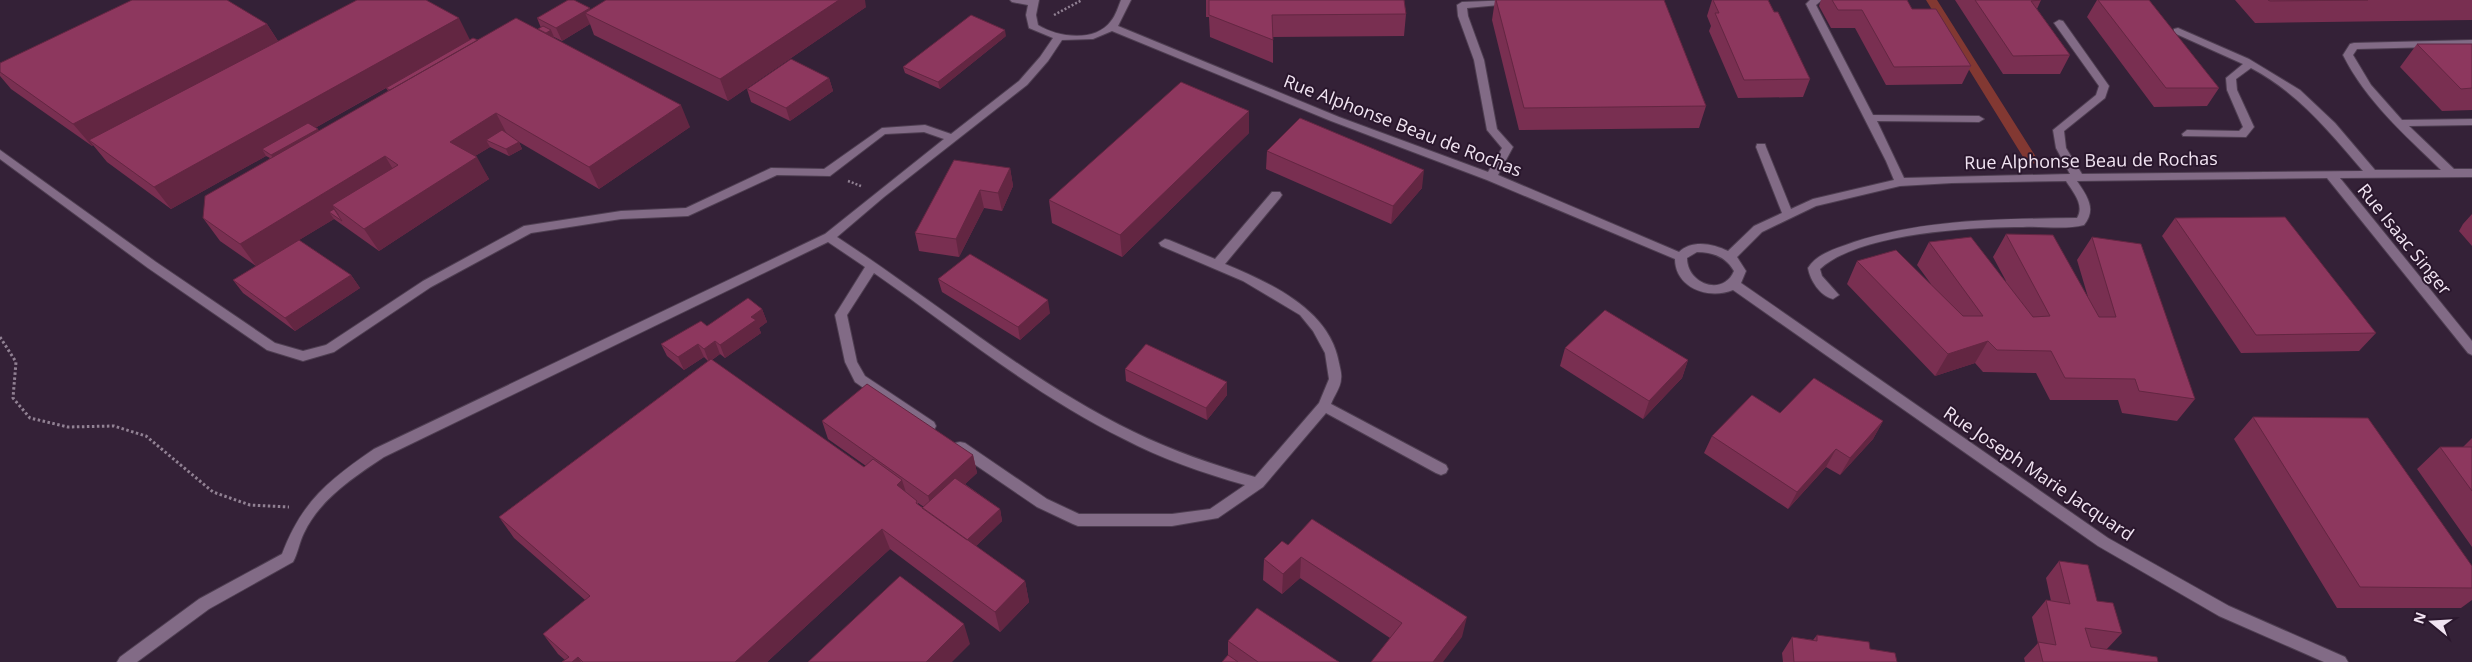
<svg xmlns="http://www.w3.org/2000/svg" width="2472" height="662" viewBox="0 0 2472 662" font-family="'Open Sans',sans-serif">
	<rect width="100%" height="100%" fill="#342137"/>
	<path fill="#823832" d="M 1926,0 L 1937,0 L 2041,165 L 2028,162 L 2028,165 Z"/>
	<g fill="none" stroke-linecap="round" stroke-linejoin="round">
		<g stroke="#4e3e51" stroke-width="2">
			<path id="minor" d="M 1010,0 L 1039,0 L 1036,15 L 1038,25 C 1057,37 1095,43 1111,21 C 1116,15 1118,7 1121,0 L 1131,0 L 1118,26 L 1339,117 L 1488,172 L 1502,148 L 1487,130 L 1474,60 L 1458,16 L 1457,5 L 1462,2 L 1514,0 L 1513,3 L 1510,4 L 1467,8 L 1468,16 L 1484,60 L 1497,129 L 1513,147 L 1498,175 L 1679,252 C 1692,239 1714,244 1728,251 L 1754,226 L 1782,213 L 1756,147 L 1757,144 L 1765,144 L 1766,147 L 1791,209 L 1813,199 L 1894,180 L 1886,161 L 1806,4 L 1810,0 L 1822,0 L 1816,5 L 1873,115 L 1979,116 L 1984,119 L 1979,122 L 1877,121 L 1904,178 L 2070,174 L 2056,148 L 2053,130 L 2096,95 L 2099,86 L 2054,23 L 2059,20 L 2063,21 L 2109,86 L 2105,98 L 2064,131 L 2066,148 L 2082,174 L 2363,171 C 2329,131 2298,93 2251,68 L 2236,79 L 2237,90 L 2254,127 L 2246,137 L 2183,136 L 2182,134 L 2187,130 L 2239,131 L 2243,127 L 2227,90 L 2226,78 L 2243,64 L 2174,33 L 2174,29 L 2178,28 L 2249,59 L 2300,90 L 2335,123 L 2375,170 L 2441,170 C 2404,134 2366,101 2343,55 L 2350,44 L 2354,43 L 2472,40 L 2472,46 L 2357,49 L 2353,55 L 2371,85 L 2402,120 L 2472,119 L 2472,125 L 2409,126 L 2454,169 L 2472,169 L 2472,177 L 2340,178 L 2472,341 L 2472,355 L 2468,353 L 2327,178 L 2077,181 C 2087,196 2097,209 2084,225 C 2066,230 2042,226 2023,227 C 1971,227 1859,233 1820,269 L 1822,276 L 1839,295 L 1833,299 C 1820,296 1810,280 1808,268 C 1817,253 1838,248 1854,242 C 1926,219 2001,219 2077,218 C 2085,205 2073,192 2066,181 L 1952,183 L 1900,186 L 1816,206 L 1762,232 L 1737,257 L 1746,271 L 1741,283 L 2108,538 L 2229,606 L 2345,657 L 2348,662 L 2324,662 L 2219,616 L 2098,546 L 1733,290 C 1709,300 1675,288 1675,259 L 1487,180 L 1331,121 L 1112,31 L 1093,39 L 1062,40 L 1048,61 L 1027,85 L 884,197 L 837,237 C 934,300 1030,382 1134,432 C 1173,451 1214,465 1255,477 L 1319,403 L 1329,379 L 1325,353 L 1313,331 L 1300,315 L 1243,281 L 1161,246 L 1159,243 L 1165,239 L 1169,240 L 1215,259 L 1272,192 L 1280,192 L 1282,195 L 1280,198 L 1225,264 C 1270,283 1330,309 1339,363 C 1340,368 1342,374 1341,379 C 1341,387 1334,396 1331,404 L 1446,465 L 1448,469 L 1446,473 L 1441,475 L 1436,473 L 1326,413 L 1263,487 L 1218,518 L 1172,526 L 1078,526 L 1073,524 L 1037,507 L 955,451 L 953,447 L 955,443 L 960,442 L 965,443 L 1047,499 L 1079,514 L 1172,514 L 1210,509 L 1245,485 C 1203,473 1162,459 1124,439 C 1034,395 956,330 874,273 L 847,315 L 857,362 L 865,376 L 934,422 L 936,426 L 934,430 L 924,430 L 855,382 L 845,362 L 835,315 L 865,267 L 828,242 L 384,457 C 354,477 320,499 304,533 C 299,543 298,553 293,562 L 209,609 L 137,662 L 117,662 L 120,657 L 199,599 L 282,554 C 302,501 329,480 374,449 L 825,234 L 944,139 L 924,132 L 885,134 L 830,176 L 777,175 L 688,216 L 621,219 L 531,233 L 431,287 L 334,352 L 303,361 L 267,350 L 148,268 L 0,159 L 0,150 L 156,262 L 275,343 L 303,351 L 326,345 L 423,281 L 524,226 L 621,211 L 686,208 L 771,168 L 824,169 L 882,128 L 925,125 L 951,134 L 1019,81 L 1040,57 L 1053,38 L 1029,28 L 1026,15 L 1028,5 L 1012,2 ZM 1697,252 C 1713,252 1726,257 1734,271 C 1723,297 1687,284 1687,258 Z"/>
		</g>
		<path stroke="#918193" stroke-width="2.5" stroke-dasharray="2 2" stroke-linecap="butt" d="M 1054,15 L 1082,0
			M 848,181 L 861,186"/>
		<path stroke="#918193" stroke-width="3" stroke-dasharray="2.5 2.5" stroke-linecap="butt" d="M 0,337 L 16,362 L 13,398 L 30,418 L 68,427 L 114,426 L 146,436 L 213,492 L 250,505 L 289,507"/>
		<use href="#minor" fill="#826b86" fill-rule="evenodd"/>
	</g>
	<path fill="#792f51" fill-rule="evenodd" d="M 1206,0 L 1404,0 L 1406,14 L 1404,36 L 1273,37 L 1273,63 L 1210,37 L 1209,17 L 1206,17 Z
		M 1495,0 L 1664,0 L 1706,106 L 1699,128 L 1519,130 L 1492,20 Z
		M 1712,0 L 1768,0 L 1810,79 L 1803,97 L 1738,98 L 1709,31 L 1711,26 L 1707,16 Z
		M 1821,0 L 1907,0 L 1912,9 L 1971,66 L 1962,84 L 1886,85 L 1855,28 L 1831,28 L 1819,6 Z
		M 1955,0 L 2041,0 L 2037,9 L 2070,55 L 2060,74 L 2003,74 Z
		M 2097,0 L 2149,0 L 2219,88 L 2207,106 L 2154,107 L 2087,17 Z
		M 2235,0 L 2472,0 L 2472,20 L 2255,23 Z
		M 866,7 L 728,101 L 594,35 L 590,24 L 562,41 L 554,37 L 553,37 L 690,127 L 599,189 L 519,142 L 522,149 L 509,156 L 490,147 L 475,156 L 489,179 L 379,251 L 334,219 L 299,240 L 351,275 L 360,288 L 295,331 L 243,293 L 233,280 L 256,266 L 220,241 L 203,218 L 270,158 L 266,156 L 171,209 L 107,162 L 93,145 L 92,146 L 11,89 L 0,76 L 0,63 L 267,24 L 278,41 L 478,40 L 538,29 L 541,28 L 537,18 L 591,9 ZM 386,88 L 388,91 L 319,131 L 315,128 Z
		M 1006,36 L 940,89 L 905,73 L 903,67 Z
		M 2417,44 L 2472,44 L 2472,110 L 2442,111 L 2400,67 Z
		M 829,78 L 833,91 L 790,121 L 751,102 L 747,89 Z
		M 1249,133 L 1122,257 L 1052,223 L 1049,200 Z
		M 1267,151 L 1422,188 L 1391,224 L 1266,169 Z
		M 1010,168 L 1013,186 L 1002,211 L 984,208 L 959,257 L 919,251 L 915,233 Z
		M 2472,214 L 2472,246 L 2459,231 L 2463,224 Z
		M 2175,218 L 2376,333 L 2359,351 L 2241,353 L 2162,236 Z
		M 2006,234 L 2088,297 L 2077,260 L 2092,237 L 2195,399 L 2177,421 L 2122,413 L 2118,400 L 2050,400 L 2036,373 L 1983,372 L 1975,363 L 1935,376 L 1847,284 L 1857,261 L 1931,284 L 1917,265 L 1929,242 L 2006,281 L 1993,257 Z
		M 938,279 L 1050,313 L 1020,340 L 942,292 Z
		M 762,309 L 767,322 L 759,328 L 761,333 L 725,358 L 720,354 L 712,360 L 864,467 L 866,466 L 828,439 L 822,421 L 973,455 L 977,473 L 965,484 L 1000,509 L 1002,521 L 976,546 L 1025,581 L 1029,602 L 1000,632 L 890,549 L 767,662 L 562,662 L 565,660 L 558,654 L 543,634 L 585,600 L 514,538 L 499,517 L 708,361 L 704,357 L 684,370 L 667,356 L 661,344 L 707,326 ZM 918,503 L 924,507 L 922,508 L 918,505 Z
		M 1565,348 L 1688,360 L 1682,378 L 1643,419 L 1560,366 Z
		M 1125,369 L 1227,395 L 1207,420 L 1126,381 Z
		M 1780,413 L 1883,421 L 1873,439 L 1840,475 L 1826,467 L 1788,509 L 1704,453 L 1712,436 Z
		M 2253,417 L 2472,566 L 2472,600 L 2461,608 L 2337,608 L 2234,439 Z
		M 2472,438 L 2472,547 L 2417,469 L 2440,447 L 2463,447 Z
		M 1288,545 L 1462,637 L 1390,638 L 1300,578 L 1282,594 L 1263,580 L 1264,559 Z
		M 2059,561 L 2097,601 L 2122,633 L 2106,650 L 2158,662 L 2025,662 L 2024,658 L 2038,643 L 2032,617 L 2046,600 L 2051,601 L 2046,578 Z
		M 1817,635 L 1870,649 L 1897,662 L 1783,662 L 1782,653 L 1792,637 L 1813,640 Z
		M 1228,641 L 1339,662 L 1222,662 L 1228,655 Z"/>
	<path fill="#632642" d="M 839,0 L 865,0 L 866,7 L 728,101 L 720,79 Z
		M 590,8 L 594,17 L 585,13 L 590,24 L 562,41 L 556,28 Z
		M 459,18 L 470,40 L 269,154 L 262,149 L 266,156 L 171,209 L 154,187 Z
		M 267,24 L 281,46 L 89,140 L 93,145 L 92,146 L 73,124 Z
		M 551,30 L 554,37 L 539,46 L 535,39 Z
		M 1005,30 L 1006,36 L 940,89 L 938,82 Z
		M 829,78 L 833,91 L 790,121 L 786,108 Z
		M 681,105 L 690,127 L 599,189 L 589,167 Z
		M 1249,111 L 1249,133 L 1122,257 L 1120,235 Z
		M 496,113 L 508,136 L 486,140 L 490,147 L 462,164 L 450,142 Z
		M 318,129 L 322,136 L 276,162 L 271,155 Z
		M 519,142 L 522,149 L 509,156 L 506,149 Z
		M 385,156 L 399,179 L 332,205 L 339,215 L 329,212 L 334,219 L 256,266 L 240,244 Z
		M 477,157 L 489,179 L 379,251 L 364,229 Z
		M 1010,168 L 1013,186 L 1002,211 L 998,193 Z
		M 1424,170 L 1422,188 L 1391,224 L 1393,206 Z
		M 980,190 L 984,208 L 959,257 L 956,239 Z
		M 351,275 L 360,288 L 295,331 L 285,318 Z
		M 1048,300 L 1050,313 L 1020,340 L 1018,327 Z
		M 762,309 L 767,322 L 759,328 L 761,333 L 725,358 L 720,345 L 751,317 Z
		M 715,341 L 720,354 L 709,362 L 704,349 Z
		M 1988,341 L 1975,363 L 1935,376 L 1948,354 Z
		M 698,344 L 704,357 L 684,370 L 678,357 Z
		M 1688,360 L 1682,378 L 1643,419 L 1649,401 Z
		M 1227,382 L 1227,395 L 1207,420 L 1206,408 Z
		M 1883,421 L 1873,439 L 1840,475 L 1850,458 Z
		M 1836,449 L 1826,467 L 1788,509 L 1797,492 Z
		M 973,455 L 977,473 L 933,514 L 928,496 Z
		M 902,480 L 909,502 L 897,485 Z
		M 1000,509 L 1002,521 L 966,556 L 963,544 Z
		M 882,529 L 890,549 L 767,662 L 735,662 Z
		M 1301,557 L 1300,578 L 1282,594 L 1283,574 Z
		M 1025,581 L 1029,602 L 1000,632 L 995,612 Z
		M 1467,617 L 1462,637 L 1443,662 L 1433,662 Z
		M 964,624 L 970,644 L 952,662 L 926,662 Z
		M 578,657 L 581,662 L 572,662 Z"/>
	<path fill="#8d375e" stroke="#632642" d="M 132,0 L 227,0 L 267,24 L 73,124 L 0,72 L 0,63 Z
		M 357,0 L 426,0 L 459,18 L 154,187 L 89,140 Z
		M 568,0 L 574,0 L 590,8 L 556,28 L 537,18 Z
		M 606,0 L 839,0 L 720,79 L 585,13 Z
		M 1209,0 L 1404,0 L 1406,14 L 1272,15 L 1273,40 L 1209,15 Z
		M 1496,0 L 1664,0 L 1706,106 L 1524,108 Z
		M 1713,0 L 1768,0 L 1774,12 L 1778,12 L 1810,79 L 1744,80 L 1715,13 L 1719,13 Z
		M 1832,0 L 1907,0 L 1912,9 L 1936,9 L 1971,66 L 1894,67 L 1862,10 L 1838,10 Z
		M 1975,0 L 2041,0 L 2031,1 L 2070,55 L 2013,56 Z
		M 2098,0 L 2149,0 L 2219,88 L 2166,88 Z
		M 2268,0 L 2368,0 L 2270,1 Z
		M 971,15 L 1005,30 L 938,82 L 903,67 Z
		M 516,18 L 681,105 L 589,167 L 496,113 L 450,142 L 477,157 L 364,229 L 332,205 L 398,165 L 385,156 L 240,244 L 203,218 L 205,196 Z
		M 543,26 L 551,30 L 546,33 L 538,29 Z
		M 473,38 L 478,40 L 390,90 L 386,88 Z
		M 2417,44 L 2472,44 L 2472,88 L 2461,89 Z
		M 791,59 L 829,78 L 786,108 L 747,89 Z
		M 1181,82 L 1249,111 L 1120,235 L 1049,200 Z
		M 1300,118 L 1424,170 L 1393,206 L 1267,151 Z
		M 308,123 L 318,129 L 271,155 L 262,149 Z
		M 502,130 L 519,142 L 506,149 L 486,140 Z
		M 954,160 L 1010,168 L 998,193 L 980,190 L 956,239 L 915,233 Z
		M 334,209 L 342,221 L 329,212 Z
		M 2285,217 L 2376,333 L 2256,335 L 2175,218 Z
		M 2006,234 L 2053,235 L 2099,317 L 2116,317 L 2092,237 L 2141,244 L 2195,399 L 2139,391 L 2135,379 L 2065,378 L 2051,351 L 1997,350 L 1988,341 L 1948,354 L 1857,261 L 1896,250 L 1963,316 L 1983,316 L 1929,242 L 1971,237 L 2033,317 L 2050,316 Z
		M 299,240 L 351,275 L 285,318 L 233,280 Z
		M 970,254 L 1048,300 L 1018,327 L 938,279 Z
		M 748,298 L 762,309 L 751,317 L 756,320 L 720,345 L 715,341 L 704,349 L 698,344 L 678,357 L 661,344 L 701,321 L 707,326 Z
		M 1605,310 L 1688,360 L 1649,401 L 1565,348 Z
		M 1146,344 L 1227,382 L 1206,408 L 1125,369 Z
		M 711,359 L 864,467 L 873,459 L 902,480 L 897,485 L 917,501 L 916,503 L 1025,581 L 995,612 L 882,529 L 735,662 L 583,662 L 578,657 L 572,662 L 562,662 L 569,657 L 543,634 L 590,596 L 499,517 Z
		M 1814,378 L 1883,421 L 1850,458 L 1836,449 L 1797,492 L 1712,436 L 1752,395 L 1780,413 Z
		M 867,384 L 973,455 L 928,496 L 822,421 Z
		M 2253,417 L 2368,418 L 2472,566 L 2472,588 L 2360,587 Z
		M 2440,447 L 2472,447 L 2472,491 Z
		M 955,478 L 1000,509 L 967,540 L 922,508 Z
		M 1312,519 L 1467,617 L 1433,662 L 1371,662 L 1402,623 L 1301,557 L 1283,574 L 1264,559 L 1282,541 L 1288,545 Z
		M 2059,561 L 2088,565 L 2097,601 L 2113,603 L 2122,633 L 2085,628 L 2091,647 L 2157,657 L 2158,662 L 2043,662 L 2038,642 L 2056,645 L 2046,600 L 2070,604 Z
		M 900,576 L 964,624 L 926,662 L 808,662 Z
		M 1257,608 L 1339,662 L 1258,662 L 1228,641 Z
		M 1817,635 L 1869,642 L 1870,649 L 1895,653 L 1897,662 L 1794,662 L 1792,637 L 1817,641 Z
		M 1228,655 L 1238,662 L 1222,662 Z"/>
	<g text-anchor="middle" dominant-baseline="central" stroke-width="4" stroke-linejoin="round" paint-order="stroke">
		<g font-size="18" fill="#f1e4f2" stroke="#2a172d">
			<text transform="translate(1403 125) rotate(21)">Rue Alphonse Beau de Rochas</text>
			<text transform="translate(2091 160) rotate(-1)">Rue Alphonse Beau de Rochas</text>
			<text transform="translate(2405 239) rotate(51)">Rue Isaac Singer</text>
			<text transform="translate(2039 473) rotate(34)">Rue Joseph Marie Jacquard</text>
		</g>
	</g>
	<g transform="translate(2432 622) rotate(288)" stroke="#2a172d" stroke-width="4" paint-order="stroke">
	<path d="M0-4L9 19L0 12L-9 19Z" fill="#f1e4f2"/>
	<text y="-8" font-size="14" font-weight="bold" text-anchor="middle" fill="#f1e4f2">N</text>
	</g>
</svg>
